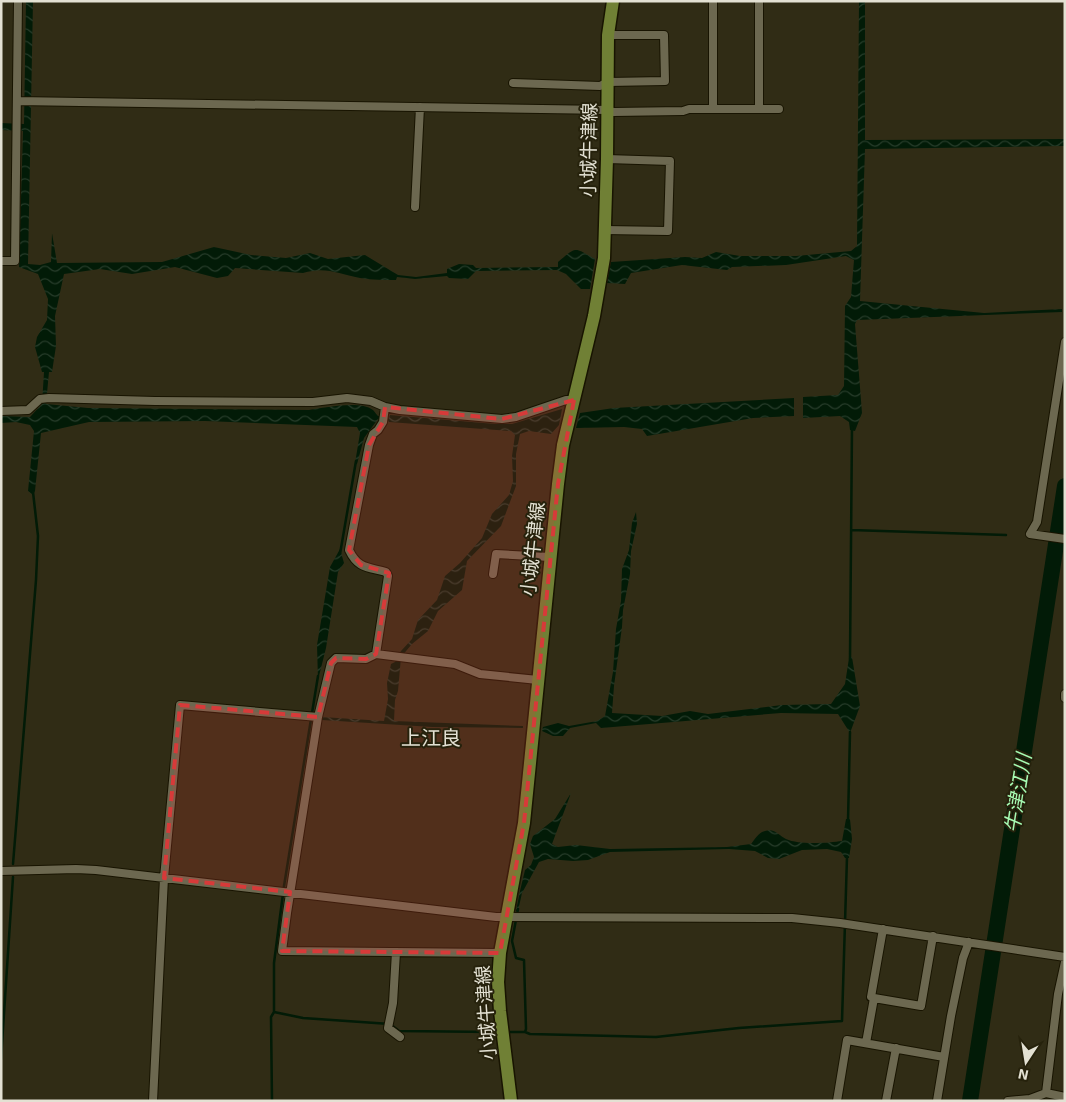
<svg xmlns="http://www.w3.org/2000/svg" width="1066" height="1102" viewBox="0 0 1066 1102" font-family="'Exo 2','Noto Sans JP',sans-serif">
	<defs>
		<pattern id="water-waves" width="16" height="10" patternUnits="userSpaceOnUse" patternTransform="scale(1.25)"><rect width="16" height="10" fill="#021b07"/><path d="M0 5q4-4 8 0t8 0" fill="none" stroke="#273c2a"/></pattern>
	</defs>
	<rect width="100%" height="100%" fill="#302c15"/>
	<path fill="url(#water-waves)" d="M 26,1 L 33,1 L 28,264 L 40,265 L 51,262 L 52,233 L 57,263 L 162,262 L 214,247 L 251,255 L 286,258 L 310,253 L 328,259 L 365,255 L 398,275 L 416,277 L 447,273 L 447,269 L 459,264 L 473,265 L 476,268 L 558,267 L 558,262 C 577,246 574,247 595,259 L 590,289 L 581,289 L 566,274 L 557,270 L 476,271 L 468,279 L 449,278 L 447,276 L 415,279 L 397,277 L 396,280 C 384,280 372,280 360,278 C 338,274 326,266 303,273 L 235,268 L 228,276 L 217,278 L 175,267 L 132,274 L 100,269 L 64,274 L 55,316 L 56,346 L 52,372 L 49,372 L 46,404 L 88,408 L 309,410 C 325,408 359,400 373,410 C 374,411 377,415 378,416 L 389,418 L 390,415 L 495,424 L 512,424 L 562,409 L 559,425 L 551,434 L 529,431 L 520,434 L 516,454 L 516,486 L 501,526 L 467,561 L 462,590 L 438,611 L 428,631 L 412,644 L 401,657 L 398,691 L 395,700 L 394,721 L 523,726 L 523,728 L 432,727 L 322,720 L 322,717 L 384,721 L 388,699 L 387,683 L 391,664 L 395,662 L 401,651 L 412,639 L 418,620 L 437,600 L 445,576 L 460,563 L 482,538 L 492,514 L 509,495 L 513,481 L 512,456 L 515,435 L 511,431 L 389,422 L 388,420 L 378,419 L 364,438 L 357,464 L 355,463 L 360,433 L 357,427 L 205,421 L 89,422 L 41,433 L 35,491 L 33,495 L 28,491 L 34,431 L 30,425 L 16,422 L 1,423 L 1,416 L 30,417 L 42,404 L 44,372 L 42,372 L 35,347 L 37,337 L 47,320 L 48,299 L 38,274 L 19,267 L 23,131 L 1,130 L 1,123 L 24,124 Z
		M 859,1 L 865,1 L 865,140 L 1065,139 L 1065,146 L 865,149 L 860,301 L 984,313 L 1062,309 L 1062,312 L 857,320 L 855,324 L 862,413 L 855,431 L 850,430 L 849,422 L 840,416 L 803,418 L 803,397 L 838,395 L 844,386 L 845,306 L 851,297 L 854,260 L 846,256 L 786,265 L 732,267 L 727,270 L 682,265 L 631,273 L 625,284 L 607,283 L 611,262 L 685,257 L 702,258 L 716,252 L 740,256 L 796,256 L 851,251 L 857,246 Z
		M 794,398 L 794,416 L 753,418 L 647,436 L 642,429 L 624,427 L 576,428 L 580,413 L 614,408 Z
		M 636,512 L 637,524 L 631,551 L 630,574 L 623,610 L 622,627 L 614,686 L 612,713 L 662,716 L 690,711 L 708,714 L 782,705 L 831,704 L 845,684 L 849,658 L 852,657 L 860,706 L 850,733 L 838,714 L 781,713 L 601,728 L 596,723 L 570,728 L 563,736 L 553,736 L 542,731 L 543,727 L 558,723 L 569,726 L 597,721 L 605,716 L 613,672 L 616,629 L 621,601 L 622,569 L 629,550 L 632,523 Z
		M 340,549 L 344,563 L 338,572 L 326,648 L 318,680 L 317,645 L 330,567 Z
		M 571,793 L 552,844 L 558,847 L 576,845 L 610,849 L 727,847 L 751,844 C 755,839 759,832 765,831 C 775,828 779,836 786,839 C 799,845 828,843 842,841 L 846,819 L 850,819 L 852,839 L 849,858 L 845,858 L 841,852 L 827,849 L 802,850 L 779,859 L 768,858 L 755,851 L 729,849 L 610,852 L 588,860 L 573,861 L 548,859 L 539,862 L 522,893 L 518,911 L 516,911 L 520,891 L 525,870 L 531,865 L 534,857 L 530,844 L 533,836 L 555,819 Z"/>
	<g fill="none" stroke-linecap="round" stroke-linejoin="round">
		<path stroke="#021b07" stroke-width="2.5" d="M 851,530 L 1006,535
			M 340,554 L 356,461
			M 850,659 L 852,427
			M 848,821 L 850,732
			M 13,864 L 36,580 L 38,536 L 33,492
			M 518,909 L 512,941 L 516,958 L 524,960 L 526,1029 L 525,1032
			M 274,1012 L 303,1018 L 390,1024 L 399,1031 L 494,1032
			M 510,1032 L 525,1032 L 530,1034 L 656,1037 L 739,1028 L 842,1021 L 847,857
			M 1,1059 L 13,877
			M 272,1101 L 271,1017 L 274,1012 L 274,963 L 284,886 L 318,676"/>
		<path stroke="#021b07" stroke-width="16" d="M 970,1101 L 1065,486"/>
		<g stroke="#181401" stroke-width="10">
			<path id="minor" d="M 513,83 L 600,86 L 608,82 L 665,81 L 664,35 L 608,35
				M 17,101 L 608,110 L 613,112 L 683,111 L 689,109 L 779,109
				M 713,109 L 713,1
				M 759,109 L 759,1
				M 415,207 L 420,107
				M 605,230 L 668,231 L 670,161 L 607,159
				M 1,261 L 15,261 L 18,1
				M 1065,342 L 1037,522 L 1030,534 L 1065,539
				M 1,411 L 28,410 L 40,399 L 49,398 L 155,401 L 313,402 L 347,398 L 371,401 L 385,407
				M 493,574 L 496,554 L 550,557
				M 376,654 L 388,576 L 386,572 C 368,567 358,569 349,550 L 369,445 L 373,434 L 378,430 L 383,422 L 385,407 L 400,410 L 502,419 L 516,417 L 566,400 L 574,400
				M 1065,694 L 1065,698
				M 1,871 L 76,869 L 96,870 L 496,917 L 792,918 L 840,923 L 1065,957
				M 396,952 L 393,1003 L 388,1028 L 400,1037
				M 500,953 L 282,951 L 287,913 L 318,717 L 331,663 L 336,658 L 366,659 L 376,654 L 455,664 L 480,674 L 538,680
				M 874,998 L 921,1006 L 933,936
				M 866,1043 L 874,998 L 871,997 L 883,929
				M 1046,1093 L 1065,1097
				M 153,1101 L 164,878 L 180,705 L 318,717
				M 837,1101 L 847,1040 L 944,1057
				M 886,1101 L 896,1048
				M 937,1101 L 951,1016 L 963,958 L 969,942
				M 1008,1101 L 1030,1099 L 1046,1093 L 1058,994 L 1065,962"/>
		</g>
		<g stroke="#181401" stroke-width="15">
			<path id="primary" d="M 511,1101 L 500,1011 L 498,982 L 500,953 L 524,823 L 558,484 L 563,445 L 594,316 L 604,258 L 607,159 L 608,35 L 613,1"/>
		</g>
		<use href="#minor" stroke="#6c6850" stroke-width="8"/>
		<use href="#primary" stroke="#708035" stroke-width="12"/>
	</g>
	<path fill="#d73a39" fill-opacity="0.2" stroke="#d73a39" stroke-width="4" stroke-dasharray="10 6" stroke-linejoin="round" d="M 574,400 L 558,484 L 524,823 L 500,953 L 282,951 L 290,892 L 164,878 L 180,705 L 318,717 L 331,663 L 336,658 L 366,659 L 376,654 L 389,573 L 361,565 L 349,550 L 369,445 L 383,422 L 385,407 L 502,419 Z"/>
	<g text-anchor="middle" dominant-baseline="central" stroke-width="4" stroke-linejoin="round" paint-order="stroke">
		<g font-size="19" fill="#e3e1d3" stroke="#26220c">
			<text transform="translate(588 150) rotate(-89)">小城牛津線</text>
			<text transform="translate(532 549) rotate(-84)">小城牛津線</text>
			<text transform="translate(485 1013) rotate(-94)">小城牛津線</text>
		</g>
		<g font-size="20" fill="#e3e1d3" stroke="#26220c">
			<text x="431" y="737">上江良</text>
		</g>
		<g font-size="20" font-style="italic" fill="#a6fbb3" stroke="#26220c">
			<text transform="translate(1017 793) rotate(-81)">牛津江川</text>
		</g>
	</g>
	<rect width="1066" height="1102" fill="none" stroke="#e3e1d3" stroke-width="5"/>
	<g transform="translate(1026 1062) rotate(192)" stroke="#26220c" stroke-width="4" paint-order="stroke">
	<path d="M0-4L9 19L0 12L-9 19Z" fill="#e3e1d3"/>
	<text y="-8" font-size="14" font-weight="bold" text-anchor="middle" fill="#e3e1d3">N</text>
	</g>
</svg>
